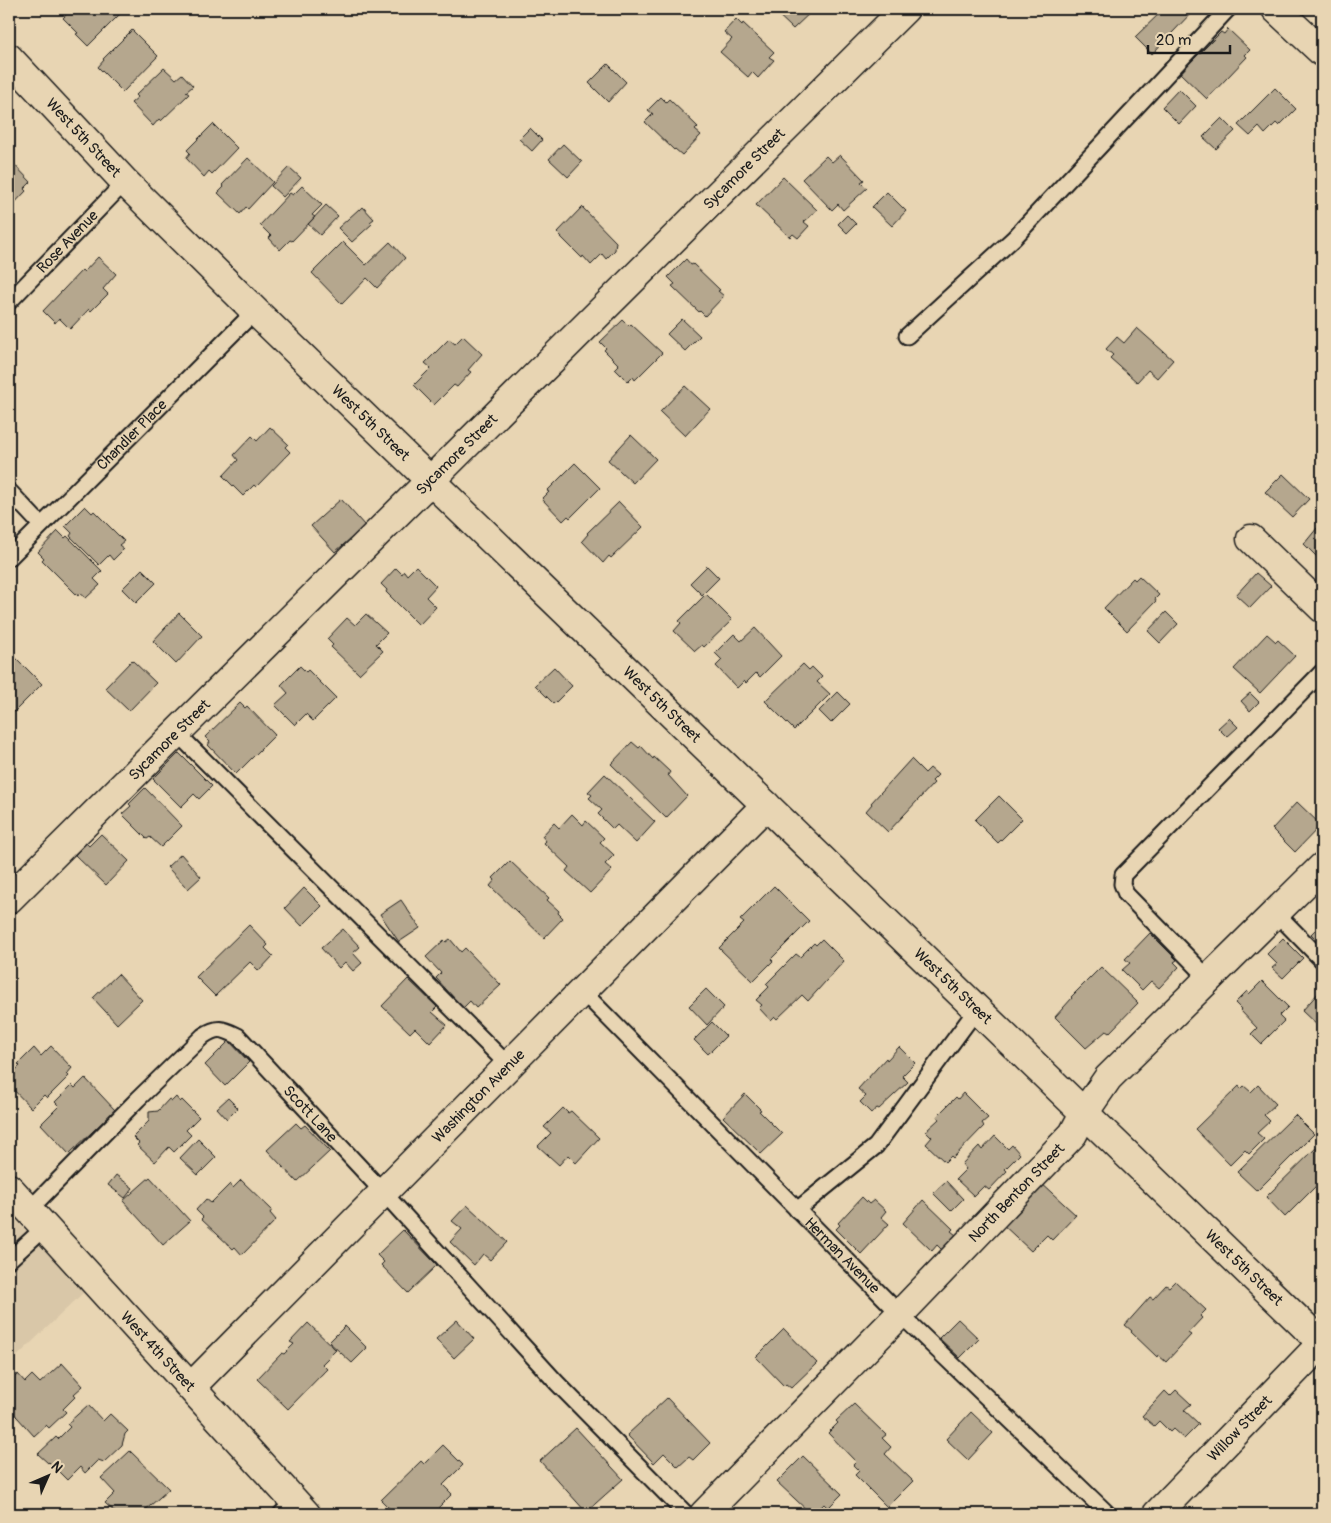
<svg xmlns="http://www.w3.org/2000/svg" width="1331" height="1523" viewBox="0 0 1331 1523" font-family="Pangolin,sans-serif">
	<rect width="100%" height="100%" fill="#e8d5b3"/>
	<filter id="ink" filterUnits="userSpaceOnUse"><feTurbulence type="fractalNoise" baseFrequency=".02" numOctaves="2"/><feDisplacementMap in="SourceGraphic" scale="10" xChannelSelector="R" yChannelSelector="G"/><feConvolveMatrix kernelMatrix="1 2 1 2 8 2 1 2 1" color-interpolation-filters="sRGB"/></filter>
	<g filter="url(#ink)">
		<path fill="#d9c7a8" d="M 9,1213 L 84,1292 L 9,1364 Z"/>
		<path fill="#b5a78e" stroke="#1c1c1c" d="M 72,9 L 115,9 L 120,14 L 88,46 L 76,34 L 78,33 L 63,18 Z
			M 772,9 L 814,9 L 793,29 Z
			M 1164,9 L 1193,9 L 1193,11 L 1152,54 L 1135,37 Z
			M 736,19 L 742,25 L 743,23 L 774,52 L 769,57 L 774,60 L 758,78 L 752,72 L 748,77 L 720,52 L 732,39 L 724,32 Z
			M 1228,29 L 1250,50 L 1245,55 L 1247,57 L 1207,99 L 1180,73 L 1221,32 L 1224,34 Z
			M 132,30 L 158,56 L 123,92 L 98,67 L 104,60 L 103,59 Z
			M 608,64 L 626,82 L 608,102 L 589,83 Z
			M 164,68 L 176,79 L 182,74 L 193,86 L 186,92 L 189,94 L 161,121 L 159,119 L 153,126 L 131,103 L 138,97 L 136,95 Z
			M 1275,88 L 1296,109 L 1279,126 L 1276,123 L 1265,134 L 1259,127 L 1250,136 L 1238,125 Z
			M 1179,89 L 1196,106 L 1179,124 L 1162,107 Z
			M 661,97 L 666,102 L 669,99 L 698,127 L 695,130 L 701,135 L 682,155 L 675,149 L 674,150 L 645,122 L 653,114 L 648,110 Z
			M 1222,118 L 1235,131 L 1216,149 L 1203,137 Z
			M 213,124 L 237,148 L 212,174 L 209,171 L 204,177 L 186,158 L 190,153 L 187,150 Z
			M 530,128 L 542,140 L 532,151 L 519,139 Z
			M 563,144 L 582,162 L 568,177 L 549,159 Z
			M 840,155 L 864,180 L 861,182 L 867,188 L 843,210 L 838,204 L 832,210 L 802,179 L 826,156 L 832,162 Z
			M 248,158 L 273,182 L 248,209 L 246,207 L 240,214 L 218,193 L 224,187 L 222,185 Z
			M 9,159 L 31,182 L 24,189 L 26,191 L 9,209 Z
			M 289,167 L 301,178 L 283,197 L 271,186 Z
			M 783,177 L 817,210 L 804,222 L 809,226 L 798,238 L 793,234 L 790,237 L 756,205 Z
			M 302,186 L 322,205 L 312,215 L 315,217 L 292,241 L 290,240 L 280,250 L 269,238 L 271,236 L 260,225 L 290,193 L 293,195 Z
			M 887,192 L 906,211 L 892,226 L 872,207 Z
			M 326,205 L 338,216 L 320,235 L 308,224 Z
			M 363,207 L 374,219 L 370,222 L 372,224 L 352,242 L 338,228 L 359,209 L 360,210 Z
			M 582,207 L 616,242 L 615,250 L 606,259 L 602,254 L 591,265 L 583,256 L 582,258 L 557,233 Z
			M 847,215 L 856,224 L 847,233 L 838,224 Z
			M 343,242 L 366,265 L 390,242 L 405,258 L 377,288 L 367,278 L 342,304 L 312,273 Z
			M 98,257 L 116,274 L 103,289 L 108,294 L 91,311 L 89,309 L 70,329 L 59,318 L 55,323 L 43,311 L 82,270 L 84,272 Z
			M 686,259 L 691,265 L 693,264 L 720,290 L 718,291 L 724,296 L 705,316 L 700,311 L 699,312 L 672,286 L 675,284 L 668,277 Z
			M 682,319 L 700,336 L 685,351 L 667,334 Z
			M 623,320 L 629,326 L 631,324 L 662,353 L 635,380 L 633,377 L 628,382 L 615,369 L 619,365 L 604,350 L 606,348 L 600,342 Z
			M 1137,328 L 1173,360 L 1157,378 L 1148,370 L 1137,382 L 1110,358 L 1113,355 L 1106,349 L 1117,337 L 1124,343 Z
			M 463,336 L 482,354 L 468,370 L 471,372 L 457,387 L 454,385 L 434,405 L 414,385 L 431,368 L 425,363 L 449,339 L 455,344 Z
			M 685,386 L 710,409 L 685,436 L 660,412 Z
			M 270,427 L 288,444 L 285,447 L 290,452 L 256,487 L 254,485 L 243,496 L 223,476 L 238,460 L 234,455 L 252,436 L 257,441 Z
			M 631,435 L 656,459 L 633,483 L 608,460 Z
			M 575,463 L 600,488 L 570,518 L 568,516 L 563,521 L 542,499 L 549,492 L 547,491 Z
			M 1283,474 L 1309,499 L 1292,517 L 1265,492 Z
			M 341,499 L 365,526 L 335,552 L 311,526 Z
			M 619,502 L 643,527 L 611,558 L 609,556 L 603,563 L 582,541 L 588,534 L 587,533 Z
			M 85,506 L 92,513 L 94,511 L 124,541 L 119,545 L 124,549 L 113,560 L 109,555 L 99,565 L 70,536 L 72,533 L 65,526 Z
			M 1322,522 L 1322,562 L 1304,544 Z
			M 58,531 L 65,538 L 67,536 L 102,571 L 94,579 L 100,585 L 86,598 L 80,593 L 78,596 L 42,560 L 44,558 L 38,552 Z
			M 416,566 L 436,586 L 426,597 L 436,607 L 419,625 L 386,592 L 387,590 L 381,584 L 396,568 L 402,574 L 404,571 L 407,575 Z
			M 707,566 L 719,578 L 702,595 L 690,583 Z
			M 142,569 L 156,583 L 136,603 L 122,589 Z
			M 1256,573 L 1271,586 L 1250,608 L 1236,595 Z
			M 1139,576 L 1159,595 L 1155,599 L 1156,601 L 1127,631 L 1104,608 L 1133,578 L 1135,580 Z
			M 706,594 L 732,620 L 704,647 L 702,645 L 695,651 L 674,631 L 681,623 L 679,621 Z
			M 1166,612 L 1178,624 L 1160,643 L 1148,631 Z
			M 179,613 L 202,636 L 176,664 L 153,641 Z
			M 366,614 L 387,633 L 376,644 L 383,651 L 359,674 L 331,647 L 333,645 L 327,639 L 347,618 L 355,625 Z
			M 755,628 L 781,656 L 760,677 L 756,673 L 746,683 L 744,681 L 737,688 L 716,666 L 722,660 L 715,653 L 734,634 L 741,641 Z
			M 1267,634 L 1276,642 L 1278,640 L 1295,656 L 1260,693 L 1234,669 Z
			M 9,651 L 42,684 L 9,717 Z
			M 132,660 L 156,683 L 129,711 L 105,688 Z
			M 803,664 L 809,670 L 812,667 L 822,677 L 817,682 L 830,694 L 794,730 L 765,701 Z
			M 300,666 L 306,672 L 308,670 L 336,698 L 313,721 L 306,714 L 295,725 L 275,705 L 288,693 L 281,685 Z
			M 554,667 L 572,686 L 554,704 L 535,685 Z
			M 838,692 L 850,704 L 831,723 L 819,711 Z
			M 1250,693 L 1259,702 L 1250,711 L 1241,701 Z
			M 240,703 L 245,708 L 247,706 L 275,735 L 236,774 L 208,745 L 210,742 L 205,737 Z
			M 1229,718 L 1238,727 L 1227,737 L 1218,728 Z
			M 632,742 L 639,748 L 641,746 L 653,759 L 654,757 L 670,772 L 668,775 L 687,796 L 666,818 L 611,764 Z
			M 179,753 L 212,786 L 199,799 L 194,794 L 181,807 L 153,779 Z
			M 911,759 L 925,773 L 930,768 L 938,775 L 932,781 L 934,783 L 888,832 L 866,811 L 872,804 L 871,803 Z
			M 605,774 L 655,822 L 636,843 L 617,825 L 613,829 L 598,814 L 602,810 L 589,798 L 592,795 L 588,792 Z
			M 145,788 L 182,826 L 161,847 L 150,837 L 147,839 L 122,814 L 131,806 L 129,804 Z
			M 999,796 L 1022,819 L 998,843 L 975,820 Z
			M 1297,802 L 1321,825 L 1295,852 L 1272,829 Z
			M 572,814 L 583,825 L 586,821 L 604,838 L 600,842 L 614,855 L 605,864 L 612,870 L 590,893 L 566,871 L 569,867 L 544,843 L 546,841 L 542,836 L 554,823 L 559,828 Z
			M 101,834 L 129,861 L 106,885 L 75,855 L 86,843 L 89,846 Z
			M 181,854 L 201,877 L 188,889 L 167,867 Z
			M 510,861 L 549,898 L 547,900 L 559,911 L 558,913 L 563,918 L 544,938 L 490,886 L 495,880 L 493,878 Z
			M 774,886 L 809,921 L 771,959 L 773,961 L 753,981 L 719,948 L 744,923 L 740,920 Z
			M 304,888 L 322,906 L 302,926 L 285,908 Z
			M 401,900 L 420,928 L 399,942 L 380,914 Z
			M 1322,923 L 1322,945 L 1311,934 Z
			M 249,925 L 268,945 L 265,948 L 273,956 L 259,971 L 250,962 L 215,996 L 196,977 Z
			M 343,929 L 360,947 L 353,953 L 362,963 L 353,971 L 345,962 L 339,968 L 321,948 Z
			M 1150,933 L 1177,960 L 1174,962 L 1179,967 L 1159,988 L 1151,981 L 1142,990 L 1122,970 L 1130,963 L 1125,959 Z
			M 1283,938 L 1303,958 L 1283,978 L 1272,968 L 1277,964 L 1267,954 Z
			M 450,939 L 461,952 L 465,948 L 501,985 L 476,1008 L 470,1001 L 463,1008 L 436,978 L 441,973 L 426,957 L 444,940 L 446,942 Z
			M 822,939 L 844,961 L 808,1001 L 802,995 L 777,1019 L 775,1017 L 771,1021 L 759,1008 L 762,1005 L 756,1000 L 769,987 L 766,984 L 796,954 L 800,957 L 814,943 L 816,945 Z
			M 1101,967 L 1138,1003 L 1109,1033 L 1106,1031 L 1086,1048 L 1055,1017 L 1072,998 L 1071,997 Z
			M 118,974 L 142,1000 L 117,1024 L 93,998 Z
			M 408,979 L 437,1007 L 432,1012 L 447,1025 L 430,1043 L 415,1028 L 410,1033 L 382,1006 Z
			M 1262,981 L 1288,1007 L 1279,1016 L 1284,1021 L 1261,1044 L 1251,1034 L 1257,1028 L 1240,1010 L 1241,1009 L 1235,1003 L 1247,991 L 1249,994 Z
			M 706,989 L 724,1007 L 707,1025 L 689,1006 Z
			M 1320,991 L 1322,993 L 1322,1023 L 1319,1027 L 1302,1011 Z
			M 712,1022 L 726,1036 L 708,1054 L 694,1040 Z
			M 229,1041 L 249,1062 L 225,1086 L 205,1065 Z
			M 51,1046 L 72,1068 L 67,1074 L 69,1076 L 47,1098 L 44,1095 L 31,1108 L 9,1085 L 9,1076 L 20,1066 L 18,1064 L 34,1048 L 41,1056 Z
			M 899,1047 L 915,1063 L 902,1076 L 908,1082 L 879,1109 L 877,1108 L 871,1113 L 860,1102 L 866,1096 L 858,1089 L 886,1058 L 887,1060 Z
			M 85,1078 L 115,1110 L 69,1154 L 41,1124 L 59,1106 L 55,1102 L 72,1085 L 75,1088 Z
			M 1258,1085 L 1276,1104 L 1264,1115 L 1270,1121 L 1257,1133 L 1264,1139 L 1249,1154 L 1245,1150 L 1230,1165 L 1195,1129 L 1239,1086 L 1241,1089 L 1244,1086 L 1251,1092 Z
			M 963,1093 L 988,1118 L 982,1123 L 984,1126 L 953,1158 L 951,1156 L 945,1162 L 926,1144 L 932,1137 L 926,1131 L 939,1119 L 937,1116 L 956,1097 L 958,1099 Z
			M 745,1094 L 761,1110 L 759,1111 L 782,1134 L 761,1154 L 723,1117 Z
			M 176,1097 L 180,1102 L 182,1100 L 199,1117 L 186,1130 L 191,1135 L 174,1152 L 169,1147 L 155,1162 L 137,1145 L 139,1143 L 133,1137 L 149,1121 L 149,1112 L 158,1111 L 169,1099 L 172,1101 Z
			M 228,1098 L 238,1108 L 227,1119 L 217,1108 Z
			M 563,1108 L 568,1113 L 571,1111 L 599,1138 L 576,1163 L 568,1155 L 559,1165 L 538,1146 L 551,1133 L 544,1127 Z
			M 1295,1115 L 1314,1134 L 1257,1191 L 1237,1172 Z
			M 296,1123 L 301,1128 L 305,1125 L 330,1151 L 297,1182 L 267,1150 Z
			M 995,1136 L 1008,1149 L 1012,1145 L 1020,1154 L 1005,1169 L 1007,1171 L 989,1190 L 984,1186 L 974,1196 L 956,1179 L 966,1169 L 962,1164 L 979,1146 L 982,1150 Z
			M 198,1139 L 216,1157 L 198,1175 L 180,1158 Z
			M 1320,1144 L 1322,1146 L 1322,1180 L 1285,1217 L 1266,1197 Z
			M 116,1175 L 133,1188 L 125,1198 L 108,1185 Z
			M 150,1177 L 190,1221 L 163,1245 L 123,1201 Z
			M 241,1180 L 272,1210 L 270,1213 L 276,1220 L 242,1255 L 235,1247 L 233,1249 L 201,1219 L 203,1217 L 196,1210 L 206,1199 L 211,1203 L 230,1184 L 233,1188 Z
			M 946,1181 L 963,1199 L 951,1211 L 933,1193 Z
			M 1040,1182 L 1076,1215 L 1052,1240 L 1047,1235 L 1031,1251 L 1001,1223 Z
			M 862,1197 L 869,1204 L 874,1200 L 886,1211 L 881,1217 L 889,1224 L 861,1254 L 836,1229 L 840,1225 L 838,1223 Z
			M 923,1200 L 953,1229 L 951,1231 L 956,1235 L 942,1250 L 937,1245 L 932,1251 L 903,1223 Z
			M 467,1205 L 507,1242 L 490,1260 L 483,1254 L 474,1265 L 450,1242 L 462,1229 L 452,1221 Z
			M 403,1230 L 437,1265 L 408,1293 L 381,1265 L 384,1262 L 377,1255 Z
			M 1175,1281 L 1206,1310 L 1200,1316 L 1202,1318 L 1188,1333 L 1191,1335 L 1166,1362 L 1158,1355 L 1157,1357 L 1131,1332 L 1132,1331 L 1125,1325 L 1150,1297 L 1153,1299 L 1166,1285 L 1169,1287 Z
			M 958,1319 L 979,1339 L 960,1358 L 939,1338 Z
			M 457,1320 L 474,1339 L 454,1358 L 436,1339 Z
			M 308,1323 L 336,1350 L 322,1364 L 327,1369 L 288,1409 L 257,1379 L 282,1353 L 284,1354 L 294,1344 L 290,1342 Z
			M 345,1326 L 367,1348 L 352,1363 L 329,1342 Z
			M 784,1329 L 817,1363 L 791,1388 L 786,1384 L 784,1386 L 756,1357 Z
			M 62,1363 L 83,1386 L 74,1394 L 76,1396 L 63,1409 L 66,1412 L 49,1428 L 46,1425 L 34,1436 L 9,1408 L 9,1383 L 18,1374 L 25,1382 L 32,1375 L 40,1383 Z
			M 1176,1390 L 1191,1404 L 1184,1410 L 1199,1424 L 1184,1439 L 1173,1429 L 1170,1432 L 1159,1421 L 1154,1426 L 1142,1416 L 1165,1391 L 1170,1396 Z
			M 667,1398 L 710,1443 L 693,1460 L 689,1457 L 678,1467 L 664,1453 L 654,1463 L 627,1435 Z
			M 854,1404 L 886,1435 L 882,1438 L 891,1447 L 885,1454 L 913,1481 L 887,1507 L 855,1475 L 859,1471 L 853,1465 L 856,1462 L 828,1433 L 838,1423 L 836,1421 Z
			M 88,1405 L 103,1421 L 110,1414 L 128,1431 L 125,1434 L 122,1445 L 104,1462 L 98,1460 L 85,1473 L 80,1467 L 67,1480 L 49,1462 L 48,1463 L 38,1454 L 56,1437 L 58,1439 L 70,1427 L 67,1424 Z
			M 971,1412 L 993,1433 L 968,1460 L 946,1439 Z
			M 576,1428 L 623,1479 L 586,1512 L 540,1461 Z
			M 443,1445 L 463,1465 L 443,1485 L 452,1494 L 432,1514 L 395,1514 L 381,1500 L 421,1461 L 424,1464 Z
			M 130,1451 L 169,1489 L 141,1514 L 117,1514 L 105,1503 L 115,1493 L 101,1478 Z
			M 803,1456 L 842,1494 L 828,1508 L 824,1504 L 814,1514 L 811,1514 L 777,1482 Z
			M 14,1506 L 22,1514 L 9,1514 L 9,1507 L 11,1508 Z"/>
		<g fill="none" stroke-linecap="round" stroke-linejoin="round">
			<g stroke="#1c1c1c" stroke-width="19">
				<g id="lane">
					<path id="s1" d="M 9,302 L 125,182"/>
					<path d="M 907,336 L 1014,238 L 1228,9"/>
					<path d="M 9,491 L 41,525"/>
					<path id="s2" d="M 9,558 L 255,311"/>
					<path d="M 177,733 L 509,1066"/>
					<path d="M 1276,913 L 1322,960"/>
					<path d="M 1209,979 L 1126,894 L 1122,884 L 1123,875 L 1322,672"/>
					<path id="s3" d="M 582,991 L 900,1314 L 1108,1514"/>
					<path id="s4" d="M 29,1210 L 138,1099 L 203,1036 C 218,1026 223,1029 238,1036 L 383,1192 L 557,1383 L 686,1514"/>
					<path d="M 797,1210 L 876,1146 L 977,1009"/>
					<path d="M 9,1260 L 45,1227"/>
					<path d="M 281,1514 L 294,1501"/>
				</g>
			</g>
			<g stroke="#1c1c1c" stroke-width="31">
				<g id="street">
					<path d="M 1276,9 L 1322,52"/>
					<path id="s5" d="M 9,58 L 125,182 L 255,311 L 1322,1343"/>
					<path d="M 1251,539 L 1322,608"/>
					<path id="s6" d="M 9,899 L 905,9"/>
					<path id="s7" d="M 191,1387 L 766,805"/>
					<path id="s8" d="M 704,1514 L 900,1314 L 1073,1134 L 1084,1113 L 1108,1078 L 1322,867"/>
					<path id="s9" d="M 1157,1514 L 1322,1343"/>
				</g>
			</g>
			<g stroke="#1c1c1c" stroke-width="31">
				<g id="secondary">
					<path id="s10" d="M 9,1188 L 306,1514"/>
				</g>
			</g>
			<use href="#lane" stroke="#e8d5b3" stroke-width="15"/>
			<use href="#street" stroke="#e8d5b3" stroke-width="28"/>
			<use href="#secondary" stroke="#e8d5b3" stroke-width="28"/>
		</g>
	</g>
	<g text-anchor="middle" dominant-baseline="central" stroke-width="4" stroke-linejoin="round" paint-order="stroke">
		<g font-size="15" fill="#1c1c1c" stroke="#e8d5b3">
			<text stroke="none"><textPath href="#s5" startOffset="109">West 5th Street</textPath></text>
			<text stroke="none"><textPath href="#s6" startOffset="1036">Sycamore Street</textPath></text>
			<text stroke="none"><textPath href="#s1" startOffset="84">Rose Avenue</textPath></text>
			<text stroke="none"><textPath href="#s5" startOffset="514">West 5th Street</textPath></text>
			<text stroke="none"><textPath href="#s2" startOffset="174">Chandler Place</textPath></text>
			<text stroke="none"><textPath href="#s6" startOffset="631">Sycamore Street</textPath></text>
			<text stroke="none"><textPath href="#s5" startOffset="919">West 5th Street</textPath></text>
			<text stroke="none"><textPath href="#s6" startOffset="226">Sycamore Street</textPath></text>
			<text stroke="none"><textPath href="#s5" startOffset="1324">West 5th Street</textPath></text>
			<text stroke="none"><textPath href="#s7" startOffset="409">Washington Avenue</textPath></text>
			<text stroke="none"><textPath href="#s4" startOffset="390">Scott Lane</textPath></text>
			<text stroke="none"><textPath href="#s8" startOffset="448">North Benton Street</textPath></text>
			<text stroke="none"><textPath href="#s3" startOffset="371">Herman Avenue</textPath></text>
			<text stroke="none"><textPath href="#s5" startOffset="1729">West 5th Street</textPath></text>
			<text stroke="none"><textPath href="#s10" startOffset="221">West 4th Street</textPath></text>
			<text stroke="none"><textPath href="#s9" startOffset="119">Willow Street</textPath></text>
		</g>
	</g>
	<rect width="1331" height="1523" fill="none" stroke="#e8d5b3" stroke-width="30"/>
	<rect x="15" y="15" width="1301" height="1493" fill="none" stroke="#1c1c1c" stroke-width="2" filter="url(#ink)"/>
	<g transform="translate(48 1476) rotate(45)" stroke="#e8d5b3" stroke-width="4" paint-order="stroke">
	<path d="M0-4L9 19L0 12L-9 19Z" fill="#1c1c1c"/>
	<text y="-8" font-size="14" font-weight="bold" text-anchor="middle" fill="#1c1c1c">N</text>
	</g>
	<path d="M1148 45v8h82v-8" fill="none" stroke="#1c1c1c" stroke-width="2.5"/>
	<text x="1156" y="45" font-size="15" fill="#1c1c1c" stroke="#e8d5b3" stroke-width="4" paint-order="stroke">20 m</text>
</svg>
